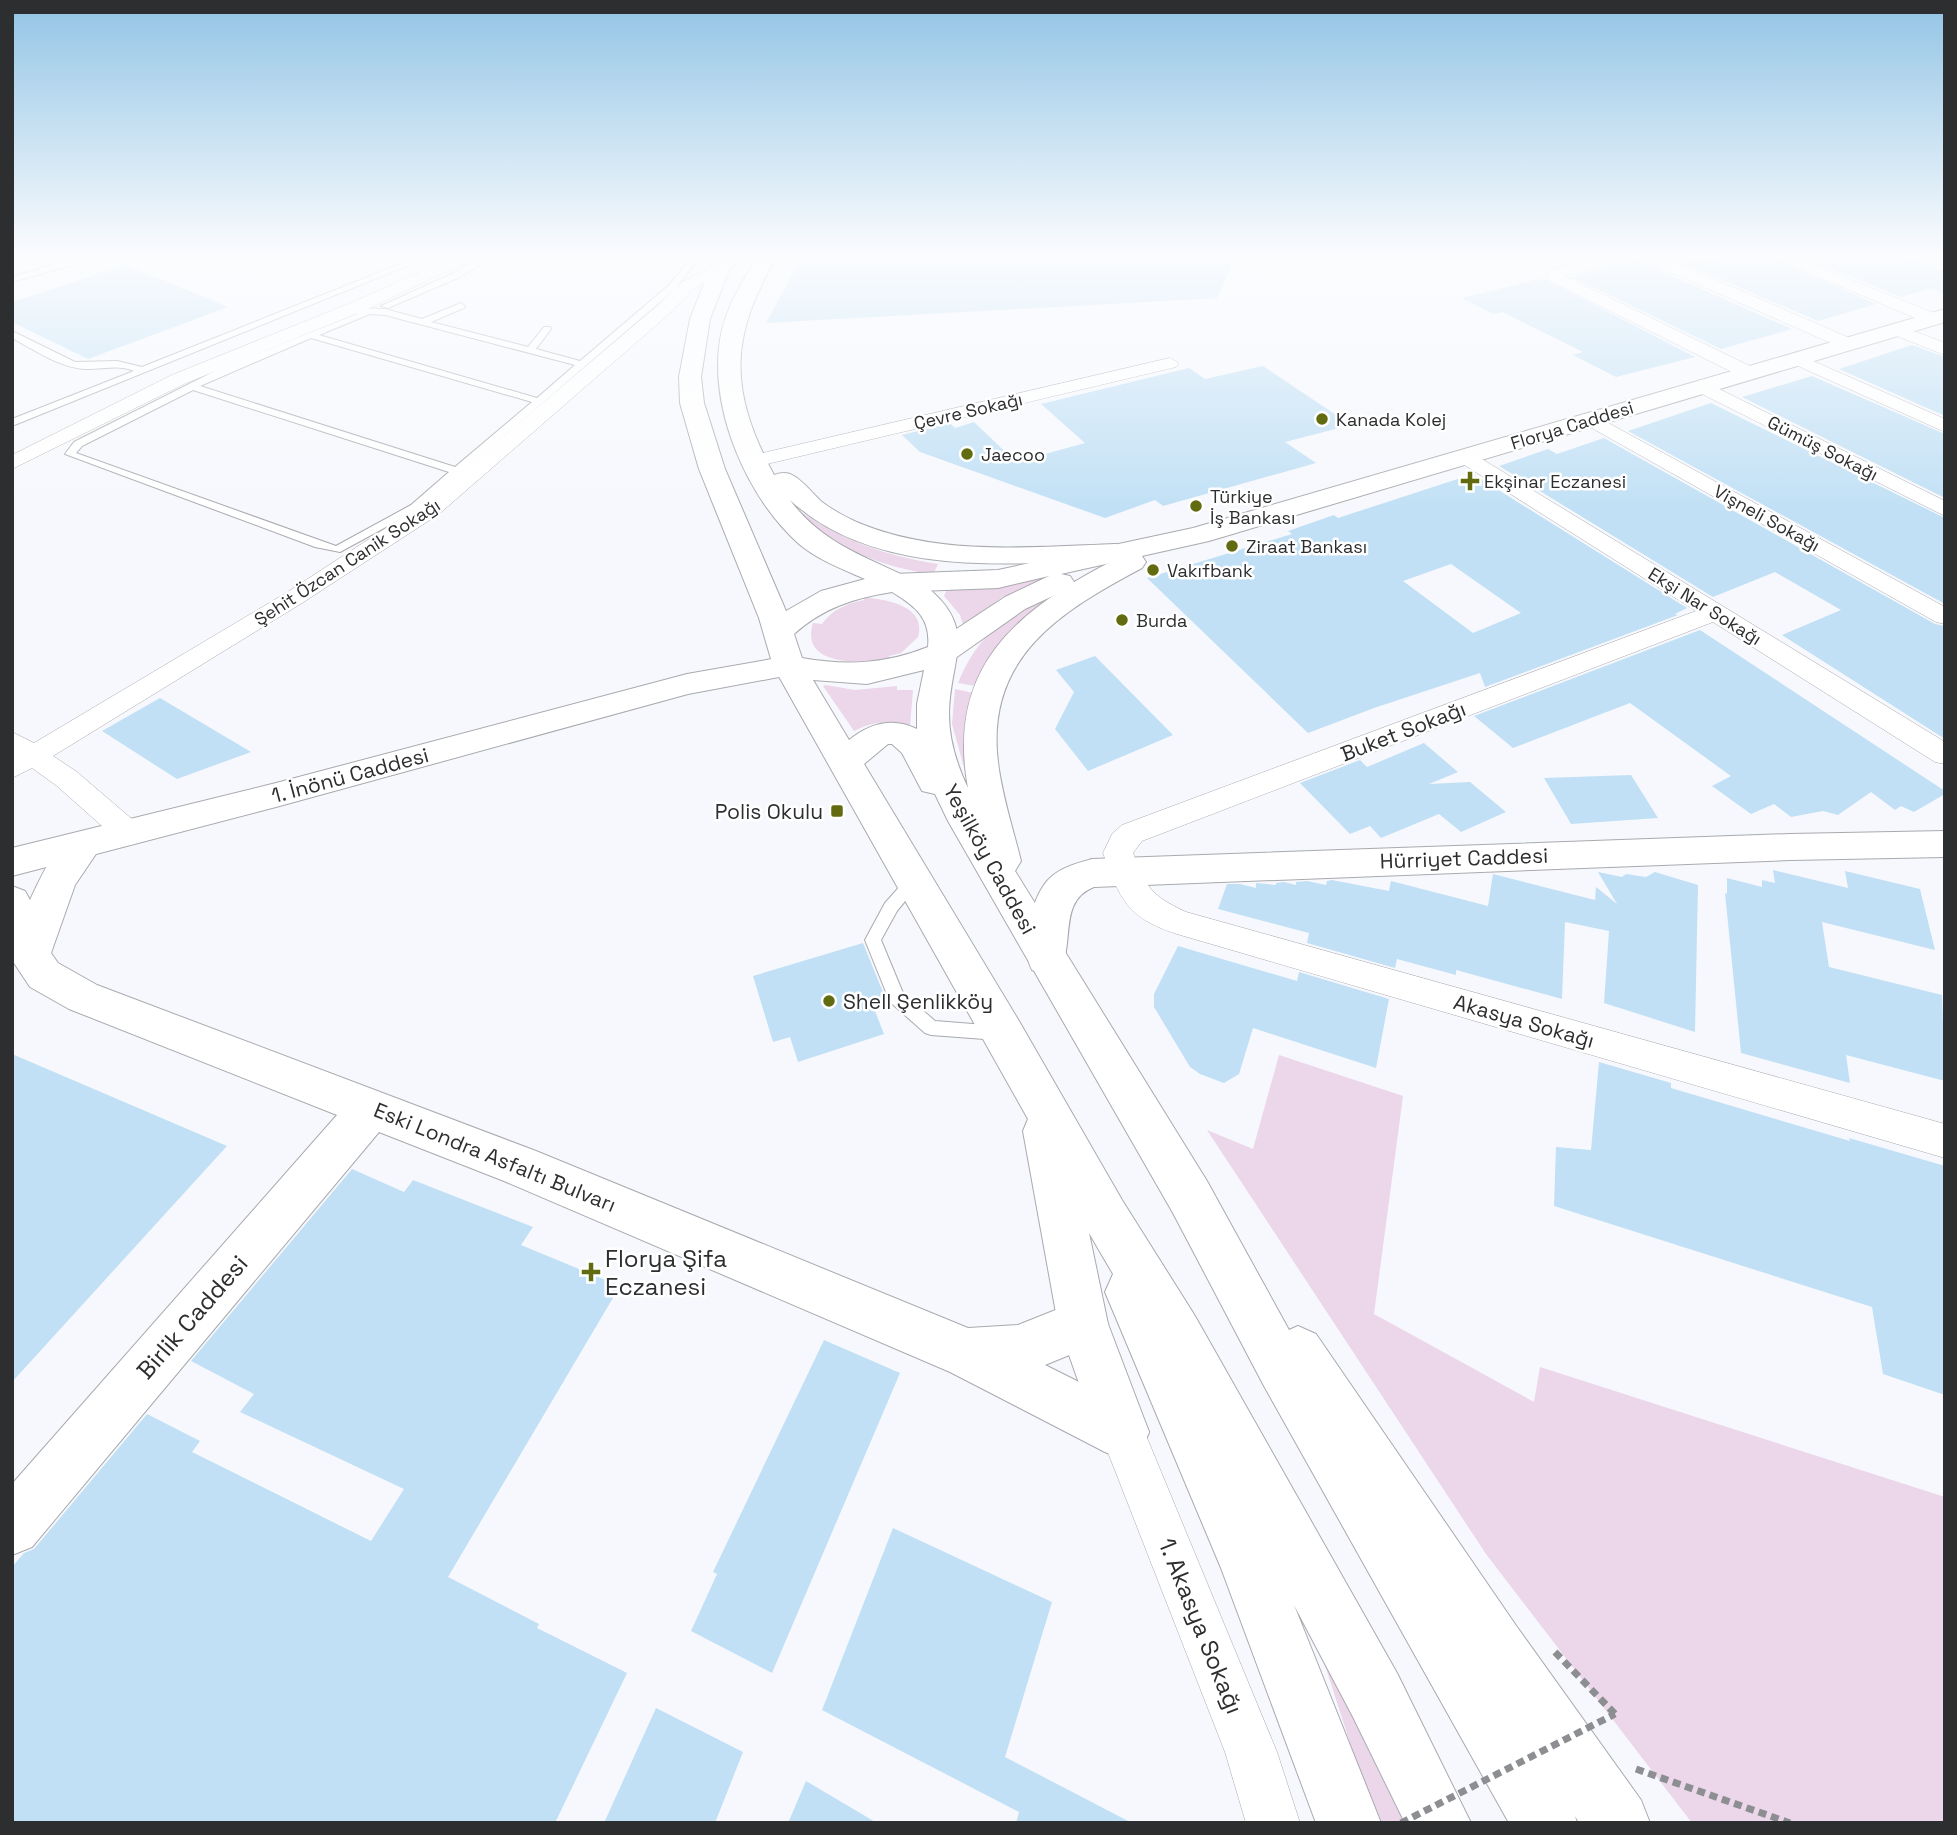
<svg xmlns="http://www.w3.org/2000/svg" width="1957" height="1835" viewBox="0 0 1957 1835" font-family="'Space Grotesk',sans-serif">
	<rect width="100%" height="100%" fill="#f6f8fd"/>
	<path fill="#ecd6e9" d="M 803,513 C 845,542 888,556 938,564 L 933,575 C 880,565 842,552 801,516 Z
		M 1061,572 L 1002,597 L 964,628 L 960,615 L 944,596 L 947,589 C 988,589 1023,583 1061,572 Z
		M 1060,590 C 1025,616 991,643 975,686 L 958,683 C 981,628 1010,615 1060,590 Z
		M 864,597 C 886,600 927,605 918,637 L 901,653 L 889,656 L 891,661 C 866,662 799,669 813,623 L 822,624 C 833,609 846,604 864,600 Z
		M 826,685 L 855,690 L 897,686 L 897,690 L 913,690 L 910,726 C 889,720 874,721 854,731 L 823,686 Z
		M 955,689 L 973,693 L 965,771 L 952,724 Z
		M 1279,1055 L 1403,1096 L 1374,1314 L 1534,1402 L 1540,1367 L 1945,1497 L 1945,1823 L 1692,1823 L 1486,1554 L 1207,1130 L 1253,1149 Z
		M 1321,1653 L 1404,1823 L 1376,1823 Z"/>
	<path fill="#c1e0f5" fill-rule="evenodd" d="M 804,253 L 1238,253 L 1217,298 L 766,323 Z
		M 1734,253 L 1760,253 L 1876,304 L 1818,321 L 1683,263 Z
		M 1792,253 L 1893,253 L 1945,271 L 1945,294 L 1931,288 L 1901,297 Z
		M 1634,260 L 1654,268 L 1792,329 L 1721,349 L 1572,277 Z
		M 126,265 L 228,307 L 88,359 L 12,322 L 12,302 Z
		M 1539,279 L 1546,280 L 1695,357 L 1616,377 L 1573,355 L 1583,352 L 1502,312 L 1493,314 L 1462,298 Z
		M 1912,345 L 1945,357 L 1945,416 L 1839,369 Z
		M 1263,366 L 1351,425 L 1285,442 L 1316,463 L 1163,506 L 1155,500 L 1105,518 L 920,452 L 902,435 L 950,423 L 955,428 L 974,422 L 1016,462 L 1085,443 L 1041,404 L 1189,368 L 1205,379 Z
		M 1812,376 L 1945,434 L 1945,498 L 1742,397 Z
		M 1711,403 L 1945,518 L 1945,604 L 1628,431 Z
		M 1604,438 L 1935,624 L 1945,626 L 1945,739 L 1782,635 L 1841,610 L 1775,572 L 1713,597 L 1499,466 L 1548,449 L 1557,454 Z
		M 1473,474 L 1687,608 L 1675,614 L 1678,615 L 1485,687 L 1480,673 L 1374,708 L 1308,733 L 1147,578 L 1292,534 L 1288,531 L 1334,515 L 1338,518 ZM 1451,564 L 1521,613 L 1473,633 L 1403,581 Z
		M 1700,630 L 1945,791 L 1945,794 L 1914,812 L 1901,806 L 1895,810 L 1871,792 L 1838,815 L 1823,811 L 1791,817 L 1774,804 L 1751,814 L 1712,786 L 1731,776 L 1630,703 L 1513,748 L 1474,716 Z
		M 1095,656 L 1173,735 L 1088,771 L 1055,729 L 1074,692 L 1056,670 Z
		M 160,698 L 251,752 L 177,779 L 102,731 Z
		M 1424,743 L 1458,772 L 1429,784 L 1470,782 L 1506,812 L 1461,832 L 1439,814 L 1381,838 L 1370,826 L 1350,834 L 1300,783 L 1360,760 L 1367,767 Z
		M 1631,775 L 1658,818 L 1571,824 L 1544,778 Z
		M 1773,870 L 1848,888 L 1845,871 L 1920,889 L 1935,950 L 1822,922 L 1829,967 L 1942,995 L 1945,1081 L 1846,1055 L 1850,1083 L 1741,1053 L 1725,893 L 1727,894 L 1727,878 L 1762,887 L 1762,880 L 1775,883 Z
		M 1598,872 L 1622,877 L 1626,874 L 1646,877 L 1655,872 L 1698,885 L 1695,1032 L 1604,1003 L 1609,931 L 1565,922 L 1562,999 L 1456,970 L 1456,975 L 1397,959 L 1395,968 L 1307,943 L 1309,933 L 1218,909 L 1227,884 L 1240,884 L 1256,888 L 1256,883 L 1276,885 L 1276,883 L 1284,882 L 1296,885 L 1296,882 L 1307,881 L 1326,885 L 1327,881 L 1332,880 L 1389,891 L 1391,881 L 1488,906 L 1493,874 L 1595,900 L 1596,887 L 1617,904 Z
		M 863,943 L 887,1002 L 873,1006 L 884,1034 L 798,1062 L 790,1037 L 773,1042 L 753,976 Z
		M 1178,946 L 1297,981 L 1299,972 L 1389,999 L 1376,1068 L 1253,1028 L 1239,1074 L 1224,1083 L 1200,1074 L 1190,1067 L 1154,1007 L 1154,994 Z
		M 12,1054 L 227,1146 L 12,1382 Z
		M 1599,1062 L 1671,1083 L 1671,1088 L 1850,1141 L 1849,1138 L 1945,1166 L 1945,1395 L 1883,1374 L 1872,1307 L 1554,1206 L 1556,1147 L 1591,1150 Z
		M 352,1169 L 404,1192 L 413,1180 L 533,1227 L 521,1245 L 620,1286 L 448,1577 L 539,1624 L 537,1628 L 627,1673 L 555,1823 L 12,1823 L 12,1567 L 24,1553 L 34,1549 L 147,1414 L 200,1441 L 192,1452 L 371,1541 L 404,1489 L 240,1412 L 254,1394 L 191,1361 Z
		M 824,1340 L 900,1373 L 772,1673 L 691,1631 L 717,1574 L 713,1572 Z
		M 893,1528 L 1052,1602 L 1005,1757 L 1132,1823 L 1016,1823 L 1019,1812 L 822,1710 Z
		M 656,1708 L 743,1752 L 715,1823 L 604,1823 Z
		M 806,1781 L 877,1823 L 788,1823 Z"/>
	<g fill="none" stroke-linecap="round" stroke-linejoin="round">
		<g stroke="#a8aaae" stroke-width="2">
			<path id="service" d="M 74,253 L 82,253 L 81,259 L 75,264 L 12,282 L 12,277 L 69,260 L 73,258 Z
				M 428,253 L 439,253 L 12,426 L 12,419 L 134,371 C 117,364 102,370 84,369 C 58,367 35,350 12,338 L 12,331 L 75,362 L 117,361 L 142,367 Z
				M 490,253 L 500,253 L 460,277 L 388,308 L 381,306 L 454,273 Z
				M 696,253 L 704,253 L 674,290 L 419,509 L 340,552 L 315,547 L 65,454 L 74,442 L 219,369 L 357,314 L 351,311 L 355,308 L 385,309 L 422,319 L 461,303 L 465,306 L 464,308 L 431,322 L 528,347 L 544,327 L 550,327 L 551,329 L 536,349 L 580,361 L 668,286 ZM 370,314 L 385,315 L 575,365 L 537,398 L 319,335 ZM 311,338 L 532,402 L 455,467 L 200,386 ZM 193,390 L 449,472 L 411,505 L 336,546 L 76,453 L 82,446 Z
				M 915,873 L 923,879 L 897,911 L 881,940 L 903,993 L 935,1021 L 998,1026 L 1004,1028 L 1007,1033 L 1004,1038 L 998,1040 L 931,1035 L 925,1033 L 890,1002 L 865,940 L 885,903 L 910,875 Z"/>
		</g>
		<g stroke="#a8aaae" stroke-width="1">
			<path id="minor" d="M 463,253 L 484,253 L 370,308 L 186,383 L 12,469 L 12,455 L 172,375 L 358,300 Z
				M 1613,253 L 1654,253 L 1852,339 L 1855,343 L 1846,348 L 1840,347 L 1636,257 L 1565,276 L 1754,368 L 1756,372 L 1754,376 L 1740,376 L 1550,281 L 1546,274 L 1548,271 Z
				M 1762,253 L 1784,253 L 1939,315 L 1942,319 L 1933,324 L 1927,323 Z
				M 720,263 L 726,265 L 728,268 L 726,271 L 694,288 L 669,314 L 439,514 L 302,603 L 53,756 L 77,772 L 140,826 L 145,834 L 140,842 L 130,845 L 120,842 L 57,786 L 32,768 L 12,778 L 12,732 L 34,743 L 286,593 L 423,504 L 657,306 L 682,282 Z
				M 1895,324 L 1945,343 L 1945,355 L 1889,333 L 1886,329 Z
				M 1795,353 L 1945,419 L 1945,432 L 1789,362 L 1786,358 Z
				M 1170,358 L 1179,363 L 1176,367 L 767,464 L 760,462 L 757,458 L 760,454 L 767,452 Z
				M 1701,380 L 1945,501 L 1945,516 L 1694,390 L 1692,386 Z
				M 1590,413 L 1945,607 L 1945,624 L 1936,622 L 1583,423 L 1580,419 Z
				M 1465,451 L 1472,453 L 1945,742 L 1945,764 L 1935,762 L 1713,622 L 1142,841 L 1133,853 C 1147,888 1150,895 1186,912 L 1945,1124 L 1945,1158 L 1177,934 C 1127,918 1120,899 1103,853 L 1112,834 L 1122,825 L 1696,611 L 1458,461 L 1455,457 L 1458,453 Z
				M 1122,1410 L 1138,1416 L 1277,1752 L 1300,1823 L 1246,1823 L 1225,1752 L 1100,1432 L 1106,1416 Z"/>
		</g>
		<g stroke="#a8aaae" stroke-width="2">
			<path id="tertiary" d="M 84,832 L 97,836 L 102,845 L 75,885 L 51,953 L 58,963 L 97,985 L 536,1151 L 968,1328 L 1018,1325 L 1083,1299 L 1101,1306 L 1108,1324 L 1101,1342 L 1045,1365 L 1141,1413 L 1149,1432 L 1141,1451 L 1122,1459 L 1103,1451 L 950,1372 L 504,1181 L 379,1132 L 32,1547 L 12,1555 L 12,1484 L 337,1115 L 69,1009 L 30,987 L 12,960 L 12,886 L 25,891 L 30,900 C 42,875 56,840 84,832 Z"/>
		</g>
		<g stroke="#a8aaae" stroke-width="2">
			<path id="secondary" d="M 1945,309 L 1945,322 L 1209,541 L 1061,574 L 1070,576 L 1074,582 L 1070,588 L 1025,609 L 954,659 L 943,662 L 932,659 L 928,652 L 932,645 L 1005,597 L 1049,576 L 998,588 L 892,592 L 882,589 L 878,583 L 882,577 L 892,574 L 998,570 L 1193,528 Z
				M 789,656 L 800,659 L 805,666 L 800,673 L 688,694 L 276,807 L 12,876 L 12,848 L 276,783 L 687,674 Z
				M 1945,831 L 1945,857 L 1790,860 L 1094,887 C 1058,901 1075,942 1060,970 L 1046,975 L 1032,970 C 1020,948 1031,894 1051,877 C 1062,867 1078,863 1092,859 L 1790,834 Z"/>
		</g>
		<g stroke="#a8aaae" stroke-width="2">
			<path id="trunk" d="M 725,253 L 745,253 L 729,270 L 710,319 L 701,377 L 704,403 L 725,469 L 786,611 L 821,591 L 865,579 C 842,569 818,560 799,544 C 747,498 709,409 720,340 C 725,308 743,280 760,253 L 779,253 C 729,336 728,389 774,475 C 780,473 784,472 790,474 C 802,479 812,493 822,502 C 834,511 851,520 864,525 C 943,556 1033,547 1115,544 L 1125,546 L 1129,552 L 1127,555 L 1142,556 L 1146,562 L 1142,568 C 1061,611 985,657 998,762 C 1002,796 1013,828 1021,861 L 1015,871 L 1207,1181 L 1289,1330 L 1298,1326 L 1316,1334 L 1517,1627 L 1641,1800 L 1650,1823 L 1579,1823 L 1575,1816 L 1577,1823 L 1509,1823 L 1264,1386 L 1173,1213 L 948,821 L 935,794 L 922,791 L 902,753 L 892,744 L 888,744 L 864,764 L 1019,1021 L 1122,1200 L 1195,1316 L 1397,1673 L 1471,1823 L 1405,1823 L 1353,1717 L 1294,1605 L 1381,1823 L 1316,1823 L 1221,1568 L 1105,1292 L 1113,1274 L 1089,1233 L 1108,1324 L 1149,1432 L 1141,1451 L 1122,1459 L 1103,1451 L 1058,1324 L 1023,1131 L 1028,1119 L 773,666 L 759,618 L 699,469 L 680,403 L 679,377 L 690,319 L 710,268 ZM 790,500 C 875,578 1007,564 1114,560 C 1016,611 946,667 968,788 C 957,765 949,740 949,714 C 949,661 979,630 928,588 C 877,559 827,550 790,500 ZM 892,592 C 915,606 931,618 928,647 C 885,664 847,666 802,658 L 794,634 C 823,608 854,598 892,592 ZM 924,670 L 917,704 L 917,729 C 893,717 870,723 849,740 L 813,680 L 867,684 Z"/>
		</g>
		<path stroke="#8c8e91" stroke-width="7" stroke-dasharray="8 5" stroke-linecap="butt" d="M 1555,1652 L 1615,1714
			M 1636,1769 L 1790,1823"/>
		<use href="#service" fill="#fff" fill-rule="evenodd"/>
		<use href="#minor" fill="#fff" fill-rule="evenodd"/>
		<use href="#tertiary" fill="#fff" fill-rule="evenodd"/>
		<use href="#secondary" fill="#fff" fill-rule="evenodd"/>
		<use href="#trunk" fill="#fff" fill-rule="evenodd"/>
		<path stroke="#8c8e91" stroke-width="7" stroke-dasharray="8 5" stroke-linecap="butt" d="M 1401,1823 L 1615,1714"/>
	</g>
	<linearGradient id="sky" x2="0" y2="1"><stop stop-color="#92c4e5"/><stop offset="0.5" stop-color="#fbfcfe"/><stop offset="1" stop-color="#fbfcfe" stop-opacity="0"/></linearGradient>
	<rect width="1957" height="510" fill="url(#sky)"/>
	<g fill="#636b10" stroke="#fff" stroke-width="2.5">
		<circle cx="1322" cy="419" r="7"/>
		<circle cx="967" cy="454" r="7"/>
		<path d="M1466.5 470.5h7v7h7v7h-7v7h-7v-7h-7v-7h7z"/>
		<circle cx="1196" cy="506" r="7"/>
		<circle cx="1232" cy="546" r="7"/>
		<circle cx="1153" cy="570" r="7"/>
		<circle cx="1122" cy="620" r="7"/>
		<rect x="830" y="804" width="14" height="14" rx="3.5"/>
		<circle cx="829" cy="1001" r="7"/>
		<path d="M587.5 1261.5h7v7h7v7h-7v7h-7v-7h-7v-7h7z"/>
	</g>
	<g text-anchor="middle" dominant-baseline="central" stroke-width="5" stroke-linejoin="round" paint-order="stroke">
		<g font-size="18" fill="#2d2e30" stroke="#fff">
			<text transform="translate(968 411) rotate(-13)">Çevre Sokağı</text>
			<text transform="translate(1572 425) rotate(-17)">Florya Caddesi</text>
			<text transform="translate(1823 448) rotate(27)">Gümüş Sokağı</text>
			<text transform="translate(1767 518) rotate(29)">Vişneli Sokağı</text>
			<text transform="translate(347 562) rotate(-33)">Şehit Özcan Canik Sokağı</text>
			<text transform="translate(1705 606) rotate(32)">Ekşi Nar Sokağı</text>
		</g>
		<g font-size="18" fill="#2d2e30" stroke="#fff" text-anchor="start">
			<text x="1336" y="419">Kanada Kolej</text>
			<text x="981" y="454">Jaecoo</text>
			<text x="1484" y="481">Ekşinar Eczanesi</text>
			<text x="1210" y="496">Türkiye<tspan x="1210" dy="21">İş Bankası</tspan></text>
			<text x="1246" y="546">Ziraat Bankası</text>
			<text x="1167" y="570">Vakıfbank</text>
			<text x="1136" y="620">Burda</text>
		</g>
		<g font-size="21" fill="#2d2e30" stroke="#fff">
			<text transform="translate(1403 731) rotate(-21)">Buket Sokağı</text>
			<text transform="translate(350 775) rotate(-15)">1. İnönü Caddesi</text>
			<text transform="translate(1464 858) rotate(-2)">Hürriyet Caddesi</text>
			<text transform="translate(990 859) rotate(61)">Yeşilköy Caddesi</text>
			<text transform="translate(1524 1021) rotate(16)">Akasya Sokağı</text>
			<text transform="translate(495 1157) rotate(22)">Eski Londra Asfaltı Bulvarı</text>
		</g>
		<g font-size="21" fill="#2d2e30" stroke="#fff" text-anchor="end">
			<text x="823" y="811">Polis Okulu</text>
			<text x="843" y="1001" text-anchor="start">Shell Şenlikköy</text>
		</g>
		<g font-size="24" fill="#2d2e30" stroke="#fff" text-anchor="start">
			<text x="605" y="1258">Florya Şifa<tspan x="605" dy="28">Eczanesi</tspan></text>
		</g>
		<g font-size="24" fill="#2d2e30" stroke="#fff">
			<text transform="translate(192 1317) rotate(-49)">Birlik Caddesi</text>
			<text transform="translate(1201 1626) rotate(68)">1. Akasya Sokağı</text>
		</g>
	</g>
	<rect width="1957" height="1835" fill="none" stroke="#2d2e30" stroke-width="28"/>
</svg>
